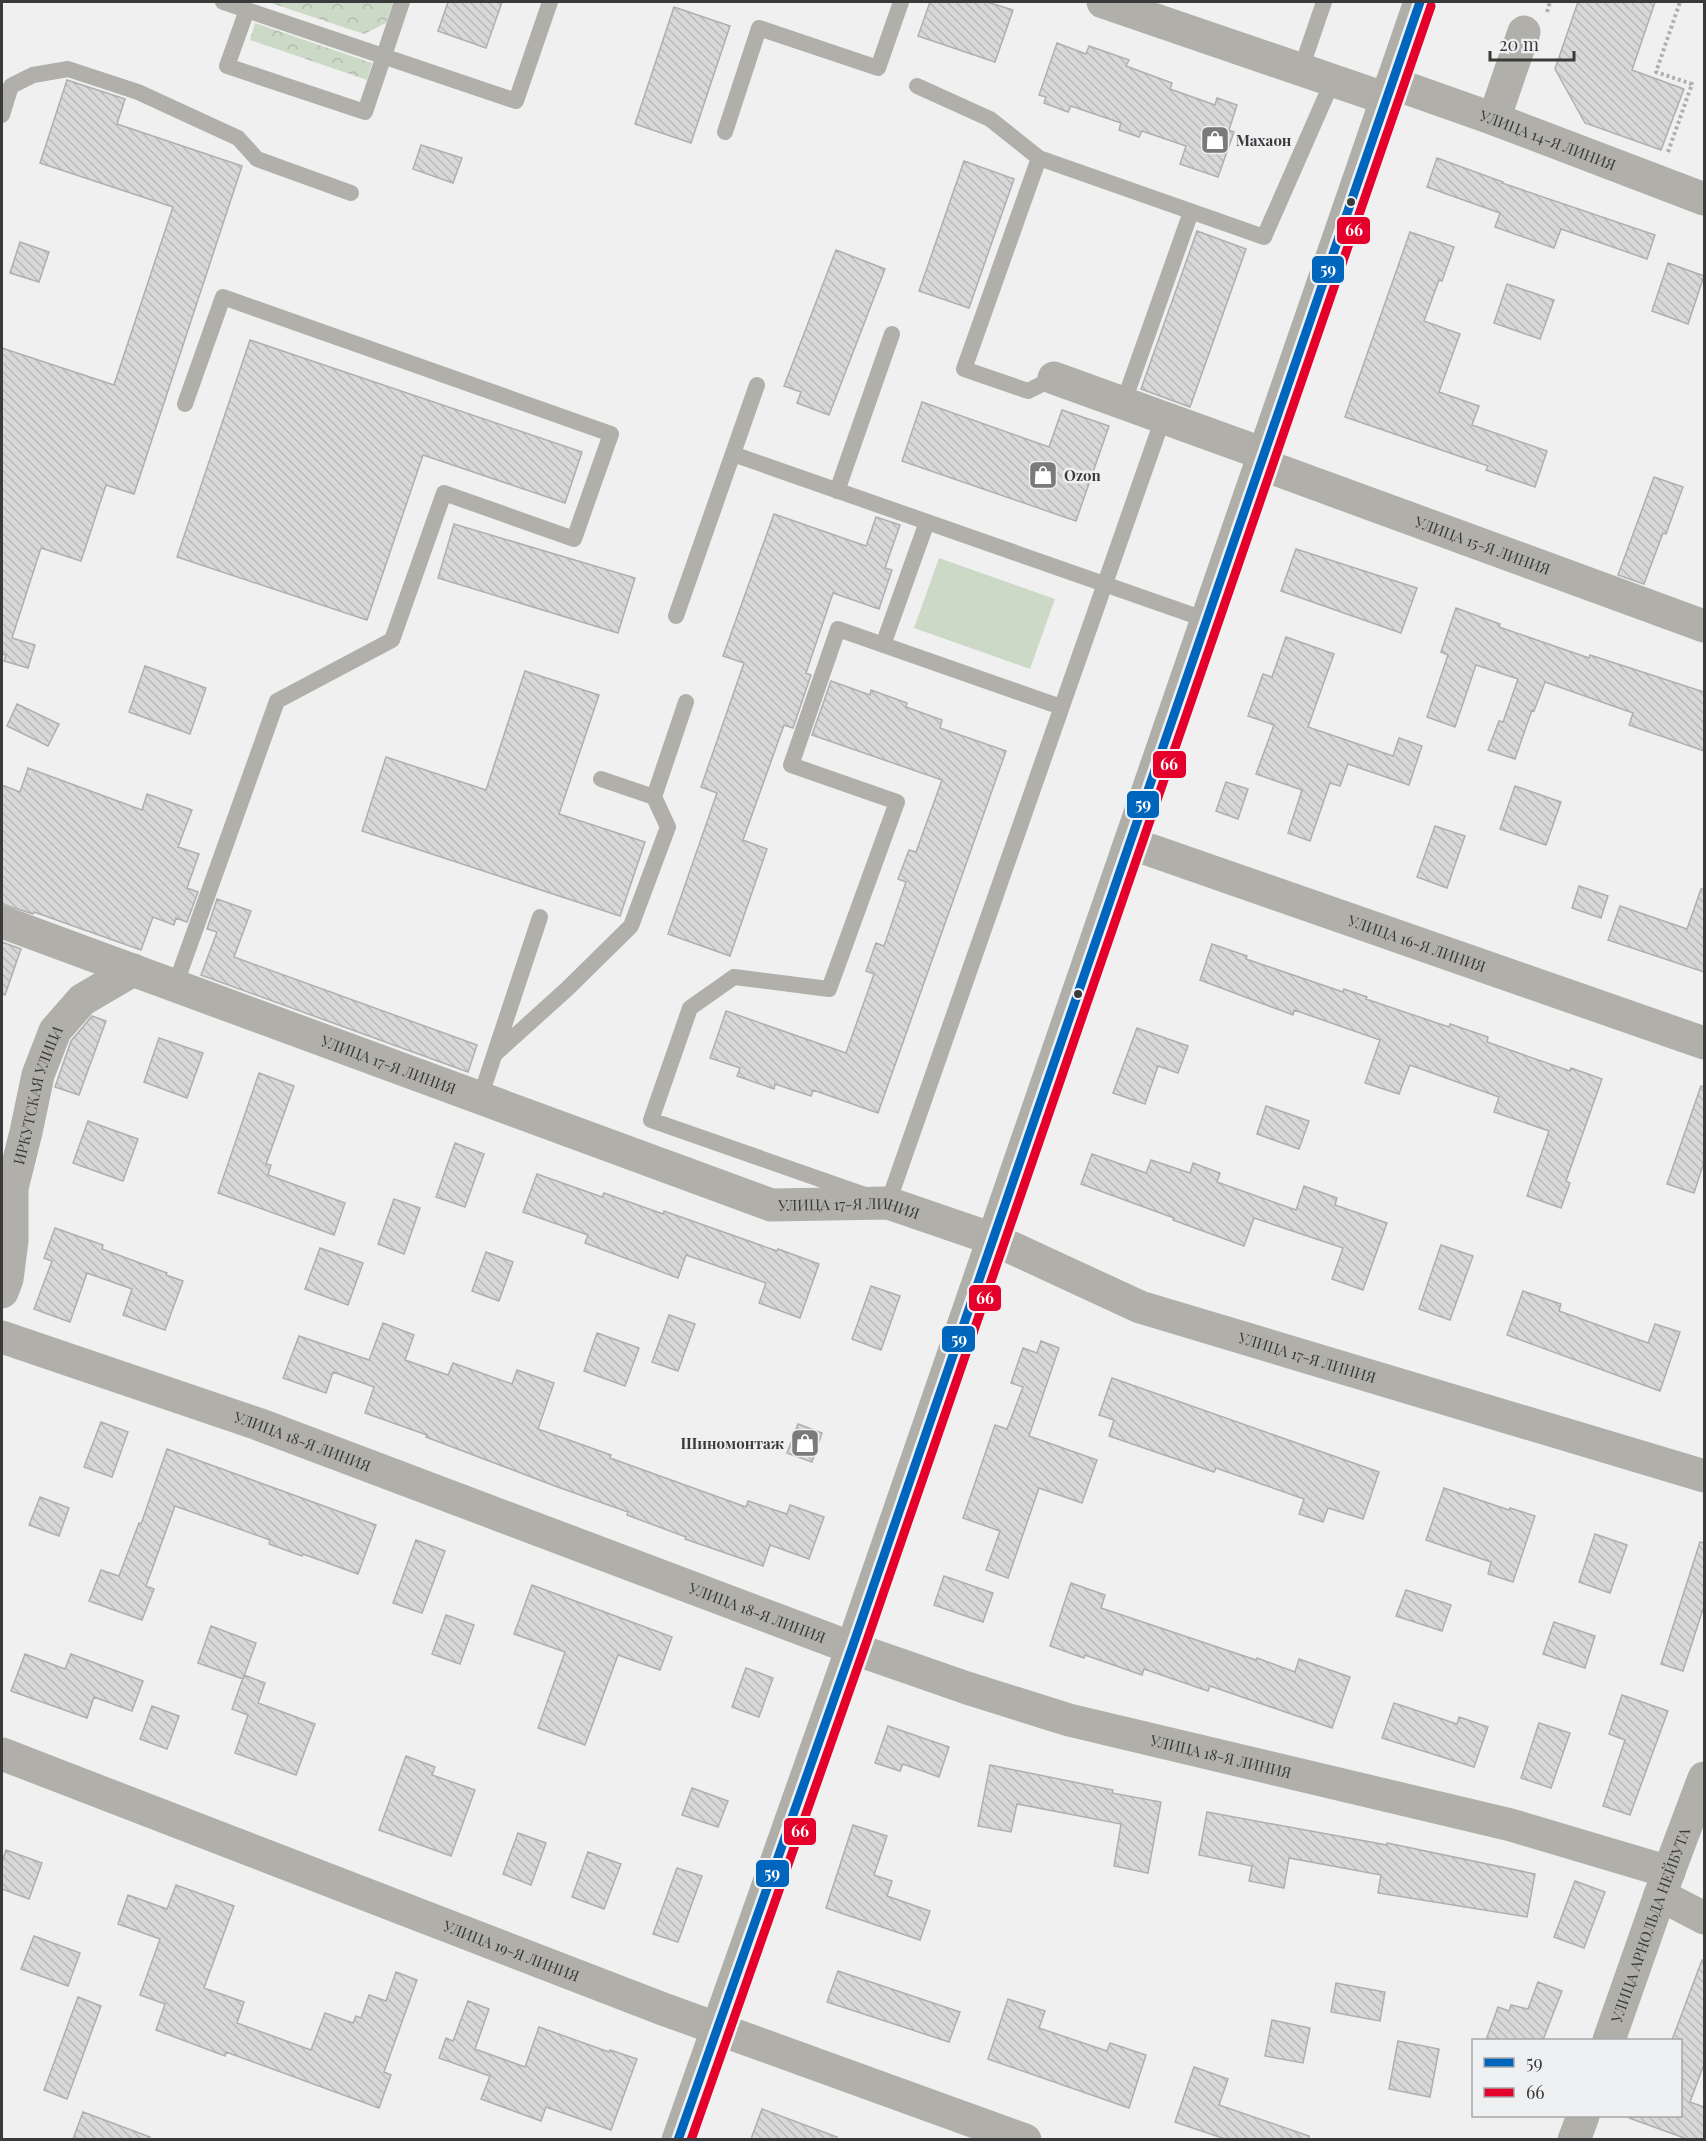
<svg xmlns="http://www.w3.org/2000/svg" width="1706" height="2141" viewBox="0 0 1706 2141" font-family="'Playfair Display',serif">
	<defs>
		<pattern id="park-crowns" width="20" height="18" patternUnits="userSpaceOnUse" patternTransform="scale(1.5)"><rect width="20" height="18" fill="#cdd9c7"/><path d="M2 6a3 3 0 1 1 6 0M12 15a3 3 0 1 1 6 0" fill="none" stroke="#b1bbac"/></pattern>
		<pattern id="building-back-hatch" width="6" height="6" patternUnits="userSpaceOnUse" patternTransform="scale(1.5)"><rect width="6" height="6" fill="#d8d8d9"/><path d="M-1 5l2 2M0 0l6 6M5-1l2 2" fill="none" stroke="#bababb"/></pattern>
	</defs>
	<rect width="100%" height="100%" fill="#f0f0f1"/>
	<path fill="#cdd9c7" d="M 939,558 L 1055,599 L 1030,669 L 914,628 Z"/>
	<path fill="url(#park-crowns)" d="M 268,2 L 393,2 L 386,23 L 364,34 Z
		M 255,23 L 372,63 L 367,80 L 250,40 Z"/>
	<path fill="url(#building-back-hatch)" stroke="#afafb0" stroke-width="1.5" d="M 448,2 L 502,2 L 486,48 L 438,31 Z
		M 930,2 L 987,2 L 1013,10 L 995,62 L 918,36 Z
		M 1578,2 L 1655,2 L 1632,70 L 1684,89 L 1661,150 L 1585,123 L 1555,69 Z
		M 674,7 L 730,26 L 691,143 L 635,124 Z
		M 1057,43 L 1086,54 L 1089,46 L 1129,60 L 1126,66 L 1172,83 L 1170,89 L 1215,105 L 1217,98 L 1237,105 L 1229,130 L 1234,132 L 1218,177 L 1180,164 L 1186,146 L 1142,131 L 1139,137 L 1119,130 L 1121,123 L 1071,106 L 1068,112 L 1044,103 L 1046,97 L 1039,95 Z
		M 67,80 L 125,99 L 117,124 L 242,166 L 134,494 L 106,485 L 81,561 L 41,548 L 12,638 L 35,645 L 28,668 L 4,661 L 6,655 L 2,654 L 2,348 L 114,385 L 173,207 L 40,163 Z
		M 421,145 L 462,158 L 453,183 L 413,169 Z
		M 1437,158 L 1503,182 L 1502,183 L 1655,235 L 1647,259 L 1561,229 L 1554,248 L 1495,227 L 1500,213 L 1427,187 Z
		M 964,161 L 1014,179 L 969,308 L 919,291 Z
		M 1197,231 L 1246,249 L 1190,407 L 1141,389 Z
		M 1410,232 L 1454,247 L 1442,281 L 1439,280 L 1424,321 L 1460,334 L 1439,392 L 1479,406 L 1472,425 L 1547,451 L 1535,487 L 1486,470 L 1488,466 L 1345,417 Z
		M 20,242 L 49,252 L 39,282 L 10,273 Z
		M 836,250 L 885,269 L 829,415 L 797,403 L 801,392 L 784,386 Z
		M 1668,263 L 1704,276 L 1688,324 L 1652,311 Z
		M 1507,284 L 1554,300 L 1540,339 L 1494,323 Z
		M 250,340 L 582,452 L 565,503 L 423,455 L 367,620 L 177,557 Z
		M 922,402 L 1049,447 L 1062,410 L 1109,426 L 1076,521 L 902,461 Z
		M 1654,477 L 1683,487 L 1666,534 L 1663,533 L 1644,584 L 1618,575 Z
		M 774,514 L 866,546 L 876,517 L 900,525 L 885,568 L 892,570 L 879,609 L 833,593 L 806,673 L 811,675 L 793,728 L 784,725 L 743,840 L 767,849 L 730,956 L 668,934 L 717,793 L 701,787 L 744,663 L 723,656 Z
		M 454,524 L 635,578 L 618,633 L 438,578 Z
		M 1296,549 L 1417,588 L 1401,633 L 1281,591 Z
		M 1456,608 L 1500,624 L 1499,627 L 1589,658 L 1590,655 L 1704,692 L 1704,751 L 1629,725 L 1633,713 L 1545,682 L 1534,711 L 1532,710 L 1515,759 L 1488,750 L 1499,721 L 1503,722 L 1518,679 L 1476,665 L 1455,727 L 1427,717 L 1448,655 L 1441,652 Z
		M 1286,637 L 1334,654 L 1308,727 L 1393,756 L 1399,738 L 1422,746 L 1409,785 L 1348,764 L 1340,786 L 1330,783 L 1310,841 L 1288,833 L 1302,790 L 1256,774 L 1274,725 L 1248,716 L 1263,674 L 1272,677 Z
		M 145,666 L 206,688 L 190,734 L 129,712 Z
		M 525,671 L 599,695 L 559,814 L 645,842 L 620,916 L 362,831 L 386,757 L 486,790 Z
		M 831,681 L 870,695 L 871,690 L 907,703 L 906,707 L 942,720 L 940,728 L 1006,751 L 878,1113 L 813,1090 L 811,1096 L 775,1084 L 774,1089 L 737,1076 L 740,1068 L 710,1058 L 726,1011 L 846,1053 L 874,974 L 866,971 L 876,943 L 884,946 L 906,882 L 898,879 L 909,850 L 916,852 L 942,780 L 812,735 Z
		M 17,704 L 59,724 L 48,746 L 7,726 Z
		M 28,768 L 142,810 L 147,794 L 192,810 L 178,847 L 199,854 L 187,888 L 198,892 L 187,922 L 176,918 L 174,925 L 153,917 L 141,950 L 34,912 L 33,914 L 2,904 L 2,785 L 20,792 Z
		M 1226,782 L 1248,789 L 1238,819 L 1216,811 Z
		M 1515,786 L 1561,802 L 1546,845 L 1500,829 Z
		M 1435,826 L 1465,836 L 1447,888 L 1417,877 Z
		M 1579,886 L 1608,896 L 1601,918 L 1572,908 Z
		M 1701,889 L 1704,889 L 1704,972 L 1608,940 L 1620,906 L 1687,929 Z
		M 217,899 L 251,911 L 234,957 L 477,1045 L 468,1072 L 201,975 L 217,932 L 207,929 Z
		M 2,942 L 21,949 L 5,995 L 2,994 Z
		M 1212,944 L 1247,956 L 1246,959 L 1343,992 L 1344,989 L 1367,997 L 1366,999 L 1449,1027 L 1450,1024 L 1488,1037 L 1487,1042 L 1570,1071 L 1571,1068 L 1602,1079 L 1566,1181 L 1570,1183 L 1561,1208 L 1527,1196 L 1549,1131 L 1494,1112 L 1499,1097 L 1410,1065 L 1399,1094 L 1365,1083 L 1380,1040 L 1294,1010 L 1293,1015 L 1200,980 Z
		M 92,1016 L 106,1021 L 79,1095 L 55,1087 L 71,1041 Z
		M 1137,1028 L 1188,1046 L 1178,1073 L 1158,1066 L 1145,1104 L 1113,1093 Z
		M 159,1038 L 203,1053 L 187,1098 L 144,1082 Z
		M 259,1073 L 294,1086 L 266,1164 L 271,1165 L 268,1175 L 345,1203 L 334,1235 L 218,1193 Z
		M 1701,1086 L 1704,1087 L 1704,1162 L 1694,1193 L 1667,1184 Z
		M 1266,1106 L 1309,1121 L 1299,1149 L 1257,1134 Z
		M 88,1121 L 138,1139 L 123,1181 L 73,1163 Z
		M 455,1143 L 484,1154 L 465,1207 L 436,1197 Z
		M 1092,1154 L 1146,1173 L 1151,1160 L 1190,1173 L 1193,1163 L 1220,1173 L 1217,1182 L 1296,1210 L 1304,1186 L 1337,1198 L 1335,1205 L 1387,1223 L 1363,1290 L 1332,1279 L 1343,1248 L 1254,1218 L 1244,1246 L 1173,1220 L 1174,1218 L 1081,1184 Z
		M 537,1174 L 602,1197 L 604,1193 L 663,1214 L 664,1211 L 777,1251 L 778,1249 L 819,1264 L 800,1318 L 759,1303 L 766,1283 L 686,1255 L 678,1278 L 585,1243 L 588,1235 L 523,1212 Z
		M 394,1199 L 420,1208 L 404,1254 L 378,1244 Z
		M 55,1228 L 103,1245 L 102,1249 L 167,1273 L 166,1275 L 183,1281 L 165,1330 L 123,1315 L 132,1289 L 87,1273 L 70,1322 L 34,1309 L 52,1261 L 44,1258 Z
		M 1441,1245 L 1473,1256 L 1450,1320 L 1419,1309 Z
		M 320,1248 L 363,1263 L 348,1305 L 305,1289 Z
		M 486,1252 L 513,1262 L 499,1301 L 472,1291 Z
		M 871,1286 L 900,1296 L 881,1350 L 852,1339 Z
		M 1523,1291 L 1561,1304 L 1559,1311 L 1648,1343 L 1655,1324 L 1680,1332 L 1660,1391 L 1507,1335 Z
		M 669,1315 L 695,1324 L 678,1371 L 652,1362 Z
		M 383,1323 L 414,1335 L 405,1360 L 448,1375 L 453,1363 L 512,1384 L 517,1370 L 554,1383 L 538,1429 L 611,1455 L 610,1458 L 746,1507 L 748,1501 L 787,1514 L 790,1505 L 824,1517 L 809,1559 L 770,1545 L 763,1566 L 685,1539 L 686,1537 L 627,1515 L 628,1512 L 555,1486 L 426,1437 L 427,1435 L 365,1413 L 374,1387 L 333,1372 L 326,1393 L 283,1378 L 299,1336 L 369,1360 Z
		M 597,1333 L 639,1348 L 625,1386 L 584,1371 Z
		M 1041,1341 L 1059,1348 L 1029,1436 L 1097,1460 L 1082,1503 L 1039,1488 L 1008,1578 L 986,1570 L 1000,1531 L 963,1518 L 995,1425 L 1007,1429 L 1023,1387 L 1011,1383 L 1023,1348 L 1037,1353 Z
		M 1112,1378 L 1379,1472 L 1363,1519 L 1328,1508 L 1323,1522 L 1299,1514 L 1304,1499 L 1216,1468 L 1214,1472 L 1109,1436 L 1114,1420 L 1099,1415 Z
		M 101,1422 L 128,1432 L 112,1477 L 84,1467 Z
		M 798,1424 L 822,1433 L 812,1462 L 787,1453 Z
		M 167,1449 L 376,1525 L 358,1574 L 303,1554 L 302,1556 L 269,1544 L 270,1540 L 175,1506 L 146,1586 L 154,1589 L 142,1620 L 89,1601 L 101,1570 L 119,1576 L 139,1523 L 141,1524 Z
		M 1444,1488 L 1509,1510 L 1510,1508 L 1535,1516 L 1513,1582 L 1488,1574 L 1491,1562 L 1426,1540 Z
		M 40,1497 L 69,1508 L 59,1536 L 29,1525 Z
		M 1595,1534 L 1627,1545 L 1610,1593 L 1579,1582 Z
		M 416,1540 L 445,1551 L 422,1613 L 393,1603 Z
		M 1700,1542 L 1704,1543 L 1704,1606 L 1683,1671 L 1661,1664 Z
		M 944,1576 L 993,1593 L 983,1622 L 934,1605 Z
		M 1071,1583 L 1105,1595 L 1101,1608 L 1256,1660 L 1257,1658 L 1295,1672 L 1299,1659 L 1350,1677 L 1332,1728 L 1210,1686 L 1208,1691 L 1144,1669 L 1142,1675 L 1085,1655 L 1084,1658 L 1050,1646 Z
		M 532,1585 L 672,1637 L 660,1670 L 618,1655 L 585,1745 L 538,1728 L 565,1652 L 514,1634 Z
		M 1406,1590 L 1451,1605 L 1442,1631 L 1396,1616 Z
		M 446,1615 L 474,1625 L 460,1664 L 432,1654 Z
		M 1554,1622 L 1595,1636 L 1585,1668 L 1543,1654 Z
		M 211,1626 L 256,1643 L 243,1679 L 198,1663 Z
		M 25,1654 L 65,1669 L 71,1654 L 143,1681 L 132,1711 L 94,1697 L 87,1718 L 11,1691 Z
		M 746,1668 L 773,1678 L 759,1717 L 732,1707 Z
		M 244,1675 L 265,1683 L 258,1703 L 315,1724 L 296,1775 L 235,1753 L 248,1715 L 232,1709 Z
		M 1622,1695 L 1668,1711 L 1630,1815 L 1603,1806 L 1625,1740 L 1609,1734 Z
		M 1394,1703 L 1457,1724 L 1459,1717 L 1488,1727 L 1474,1767 L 1382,1738 Z
		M 152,1706 L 179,1716 L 167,1749 L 140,1739 Z
		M 1539,1723 L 1570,1733 L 1551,1788 L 1521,1778 Z
		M 888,1726 L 949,1747 L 939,1777 L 903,1764 L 900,1771 L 875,1763 Z
		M 406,1756 L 435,1767 L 432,1775 L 475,1790 L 451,1856 L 379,1830 Z
		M 990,1765 L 1113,1790 L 1112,1793 L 1161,1802 L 1148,1873 L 1114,1866 L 1121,1824 L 1017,1804 L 1011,1832 L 978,1826 Z
		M 692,1788 L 728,1801 L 718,1827 L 682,1815 Z
		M 1207,1812 L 1387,1845 L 1387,1843 L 1535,1874 L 1527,1917 L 1378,1893 L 1381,1875 L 1289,1858 L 1284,1888 L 1249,1881 L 1252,1866 L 1199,1855 Z
		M 853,1825 L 887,1836 L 874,1875 L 892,1881 L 887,1896 L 930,1911 L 920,1940 L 826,1908 Z
		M 518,1833 L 546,1843 L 531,1885 L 503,1874 Z
		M 6,1850 L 42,1863 L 29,1899 L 2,1889 L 2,1862 Z
		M 588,1852 L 621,1864 L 604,1909 L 572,1897 Z
		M 677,1868 L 702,1876 L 678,1942 L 653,1934 Z
		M 1575,1881 L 1605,1892 L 1584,1948 L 1554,1937 Z
		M 176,1885 L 234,1906 L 204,1988 L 244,2002 L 237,2023 L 311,2050 L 325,2013 L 353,2023 L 356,2016 L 361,2018 L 369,1995 L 386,2001 L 396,1972 L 417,1980 L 384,2072 L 391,2075 L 379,2108 L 226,2052 L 225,2056 L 156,2030 L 165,2004 L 140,1995 L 160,1939 L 118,1924 L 128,1895 L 167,1909 Z
		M 34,1936 L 80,1953 L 68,1986 L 21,1969 Z
		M 1702,1960 L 1704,1961 L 1704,2064 L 1690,2102 L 1704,2107 L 1704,2139 L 1687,2139 L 1629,2118 L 1629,2115 L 1680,2115 L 1680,2040 L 1672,2040 Z
		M 838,1971 L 960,2012 L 949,2042 L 827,2002 Z
		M 1538,1982 L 1562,1991 L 1543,2040 L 1486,2040 L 1498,2007 L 1509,2011 L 1511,2005 L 1528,2009 Z
		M 1336,1983 L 1385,1992 L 1380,2021 L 1331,2012 Z
		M 78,1997 L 101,2006 L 67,2099 L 44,2090 Z
		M 1008,1999 L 1045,2011 L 1039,2028 L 1107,2051 L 1110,2043 L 1146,2055 L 1129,2108 L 988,2059 Z
		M 468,2001 L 489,2009 L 475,2049 L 525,2067 L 539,2027 L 609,2052 L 610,2050 L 637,2059 L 611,2130 L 546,2107 L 541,2121 L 481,2099 L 490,2076 L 439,2058 L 446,2038 L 453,2041 Z
		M 1272,2020 L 1310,2028 L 1303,2063 L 1265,2056 Z
		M 1398,2041 L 1439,2049 L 1430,2097 L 1389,2089 Z
		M 1194,2067 L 1228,2079 L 1219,2105 L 1309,2136 L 1309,2139 L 1225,2139 L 1175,2122 Z
		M 762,2109 L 837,2137 L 837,2139 L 751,2139 Z
		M 83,2112 L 150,2137 L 150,2139 L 73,2139 Z"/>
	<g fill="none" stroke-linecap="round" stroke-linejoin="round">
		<path stroke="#afafab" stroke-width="4" stroke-dasharray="3 3" stroke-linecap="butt" d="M 1547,12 L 1550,2
			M 1668,152 L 1692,84 L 1656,72 L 1680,2"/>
		<path stroke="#b0afa9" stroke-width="16" d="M 223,2 L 516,101 L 550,2
			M 247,10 L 227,66 L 365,112 L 402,2
			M 1301,69 L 1324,2
			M 917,86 L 990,119 L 1039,158
			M 2,115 L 11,86 L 33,75 L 68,69 L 138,92 L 238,138 L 257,159 L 351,193
			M 725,132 L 759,28 L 878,68 L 901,2
			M 1054,378 L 1028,391 L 964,369 L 1039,158 L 1264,237 L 1333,80
			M 1123,404 L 1191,212
			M 733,454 L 1207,620
			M 837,491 L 892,334
			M 676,616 L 757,385
			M 883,645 L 927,522
			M 1061,707 L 838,629 L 791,765 L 897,802 L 829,989 L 734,977 L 690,1008 L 651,1120 L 888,1203 L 1163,418
			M 601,779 L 654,797 L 686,702
			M 175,986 L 277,701 L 392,640 L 444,493 L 574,539 L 611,434 L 223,297 L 185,404
			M 495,1054 L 567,989 L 631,926 L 668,827 L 654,797
			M 480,1098 L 540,917"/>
		<g stroke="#b0afa9" stroke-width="33">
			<path d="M 1103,2 L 1387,99"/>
			<path id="s1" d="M 1392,83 L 1494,119 L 1704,199"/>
			<path d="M 1494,119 L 1524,32"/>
			<path d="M 1054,378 L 1264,454"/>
			<path id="s2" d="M 1261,464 L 1704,626"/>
			<path id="s3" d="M 1130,843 L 1704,1043"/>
			<path id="s4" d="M 2,922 L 771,1205 L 888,1203 L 993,1239 L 1140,1307 L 1704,1476"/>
			<path id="s5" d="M 2,1292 L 7,1279 L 12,1241 L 12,1188 L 26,1132 L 38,1075 L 55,1031 L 82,1000 L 133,970"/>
			<path id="s6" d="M 2,1337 L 258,1424 L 852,1648 L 967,1688 L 1069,1720 L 1511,1825 L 1669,1872"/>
			<path id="s7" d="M 2,1754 L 663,2009 L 1025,2140"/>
			<path d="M 1660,1895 L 1704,1918"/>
		</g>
		<g stroke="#b0afa9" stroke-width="33">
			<path id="s8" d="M 1609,2040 L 1660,1895 L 1704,1778"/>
			<path d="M 1574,2140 L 1583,2116"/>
		</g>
		<path stroke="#afaea8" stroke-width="33" d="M 678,2140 L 852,1648 L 1420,2"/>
		<g stroke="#eff0f2" stroke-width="14">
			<path id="bus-1" d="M 678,2140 L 852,1648 L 1420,2"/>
		</g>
		<g stroke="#eff0f2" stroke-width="14">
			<path id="bus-2" d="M 691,2140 L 863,1652 L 1431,6"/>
		</g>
		<use href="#bus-1" stroke="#0065bd" stroke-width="9"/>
		<use href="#bus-2" stroke="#e4002b" stroke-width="9"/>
	</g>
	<defs>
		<g id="shop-square" transform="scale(1.5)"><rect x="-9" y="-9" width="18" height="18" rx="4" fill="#7a7a7b" stroke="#eff0f2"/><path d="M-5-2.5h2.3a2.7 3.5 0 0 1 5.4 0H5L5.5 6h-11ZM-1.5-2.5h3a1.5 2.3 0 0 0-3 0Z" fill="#fff"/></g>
	</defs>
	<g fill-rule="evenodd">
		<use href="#shop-square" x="1215" y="140"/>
		<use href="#shop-square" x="1043" y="475"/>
		<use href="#shop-square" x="805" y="1443"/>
	</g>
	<g fill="#3a3a3b" stroke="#eff0f2" stroke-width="2">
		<circle cx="1351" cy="202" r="5"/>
		<circle cx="1078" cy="994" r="5"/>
	</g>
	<g text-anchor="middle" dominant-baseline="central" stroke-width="5" stroke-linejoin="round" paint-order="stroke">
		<g font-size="15" font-weight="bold" fill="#3a3a3b" stroke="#eff0f2" text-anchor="start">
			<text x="1236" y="140">Махаон</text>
			<text x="1064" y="475">Ozon</text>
			<text x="784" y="1443" text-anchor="end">Шиномонтаж</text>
		</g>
		<g font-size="15" fill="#3a3a3b" stroke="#eff0f2">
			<text stroke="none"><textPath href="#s1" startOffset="166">УЛИЦА 14-Я ЛИНИЯ</textPath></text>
			<text stroke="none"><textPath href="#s2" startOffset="236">УЛИЦА 15-Я ЛИНИЯ</textPath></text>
			<text stroke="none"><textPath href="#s3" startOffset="304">УЛИЦА 16-Я ЛИНИЯ</textPath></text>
			<text stroke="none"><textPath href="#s4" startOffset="412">УЛИЦА 17-Я ЛИНИЯ</textPath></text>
			<text stroke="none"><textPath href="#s5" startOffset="202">ИРКУТСКАЯ УЛИЦА</textPath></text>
			<text stroke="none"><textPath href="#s4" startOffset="898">УЛИЦА 17-Я ЛИНИЯ</textPath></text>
			<text stroke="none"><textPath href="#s4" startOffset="1384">УЛИЦА 17-Я ЛИНИЯ</textPath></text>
			<text stroke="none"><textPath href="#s6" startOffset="318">УЛИЦА 18-Я ЛИНИЯ</textPath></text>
			<text stroke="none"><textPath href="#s6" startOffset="804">УЛИЦА 18-Я ЛИНИЯ</textPath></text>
			<text stroke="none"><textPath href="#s6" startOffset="1290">УЛИЦА 18-Я ЛИНИЯ</textPath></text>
			<text stroke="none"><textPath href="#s8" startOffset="122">УЛИЦА АРНОЛЬДА НЕЙБУТА</textPath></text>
			<text stroke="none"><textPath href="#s7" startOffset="546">УЛИЦА 19-Я ЛИНИЯ</textPath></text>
		</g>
	</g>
	<g stroke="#eff0f2" stroke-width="2">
		<rect x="1336" y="216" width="35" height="29" rx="6" fill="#e4002b"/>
		<rect x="1311" y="255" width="34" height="29" rx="6" fill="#0065bd"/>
		<rect x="1152" y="750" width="35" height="29" rx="6" fill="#e4002b"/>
		<rect x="1126" y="790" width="34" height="29" rx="6" fill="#0065bd"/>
		<rect x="968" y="1284" width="34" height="28" rx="6" fill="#e4002b"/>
		<rect x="941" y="1325" width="35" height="28" rx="6" fill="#0065bd"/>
		<rect x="783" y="1817" width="34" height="29" rx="6" fill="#e4002b"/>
		<rect x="755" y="1859" width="35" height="29" rx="6" fill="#0065bd"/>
	</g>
	<g font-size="16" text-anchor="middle" font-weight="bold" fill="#fff">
		<text x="1354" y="236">66</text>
		<text x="1328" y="275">59</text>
		<text x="1169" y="770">66</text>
		<text x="1143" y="810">59</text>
		<text x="985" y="1304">66</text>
		<text x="959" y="1345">59</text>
		<text x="800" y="1837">66</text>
		<text x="772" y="1879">59</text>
	</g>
	<rect width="1706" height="2141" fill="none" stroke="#3a3a3b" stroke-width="6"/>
	<rect x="1472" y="2039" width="210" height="78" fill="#eff0f2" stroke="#a7a7a9" stroke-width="1.5"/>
	<rect x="1484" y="2058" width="30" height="9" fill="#0065bd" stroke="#a7a7a9" stroke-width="1.5"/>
	<text x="1526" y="2069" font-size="18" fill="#3a3a3b">59</text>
	<rect x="1484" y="2088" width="30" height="9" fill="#e4002b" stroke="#a7a7a9" stroke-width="1.5"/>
	<text x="1526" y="2099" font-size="18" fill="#3a3a3b">66</text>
	<path d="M1490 51v9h84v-9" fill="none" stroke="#3a3a3b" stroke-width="3"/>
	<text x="1499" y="51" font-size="18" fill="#3a3a3b" stroke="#eff0f2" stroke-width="4.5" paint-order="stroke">20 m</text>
</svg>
